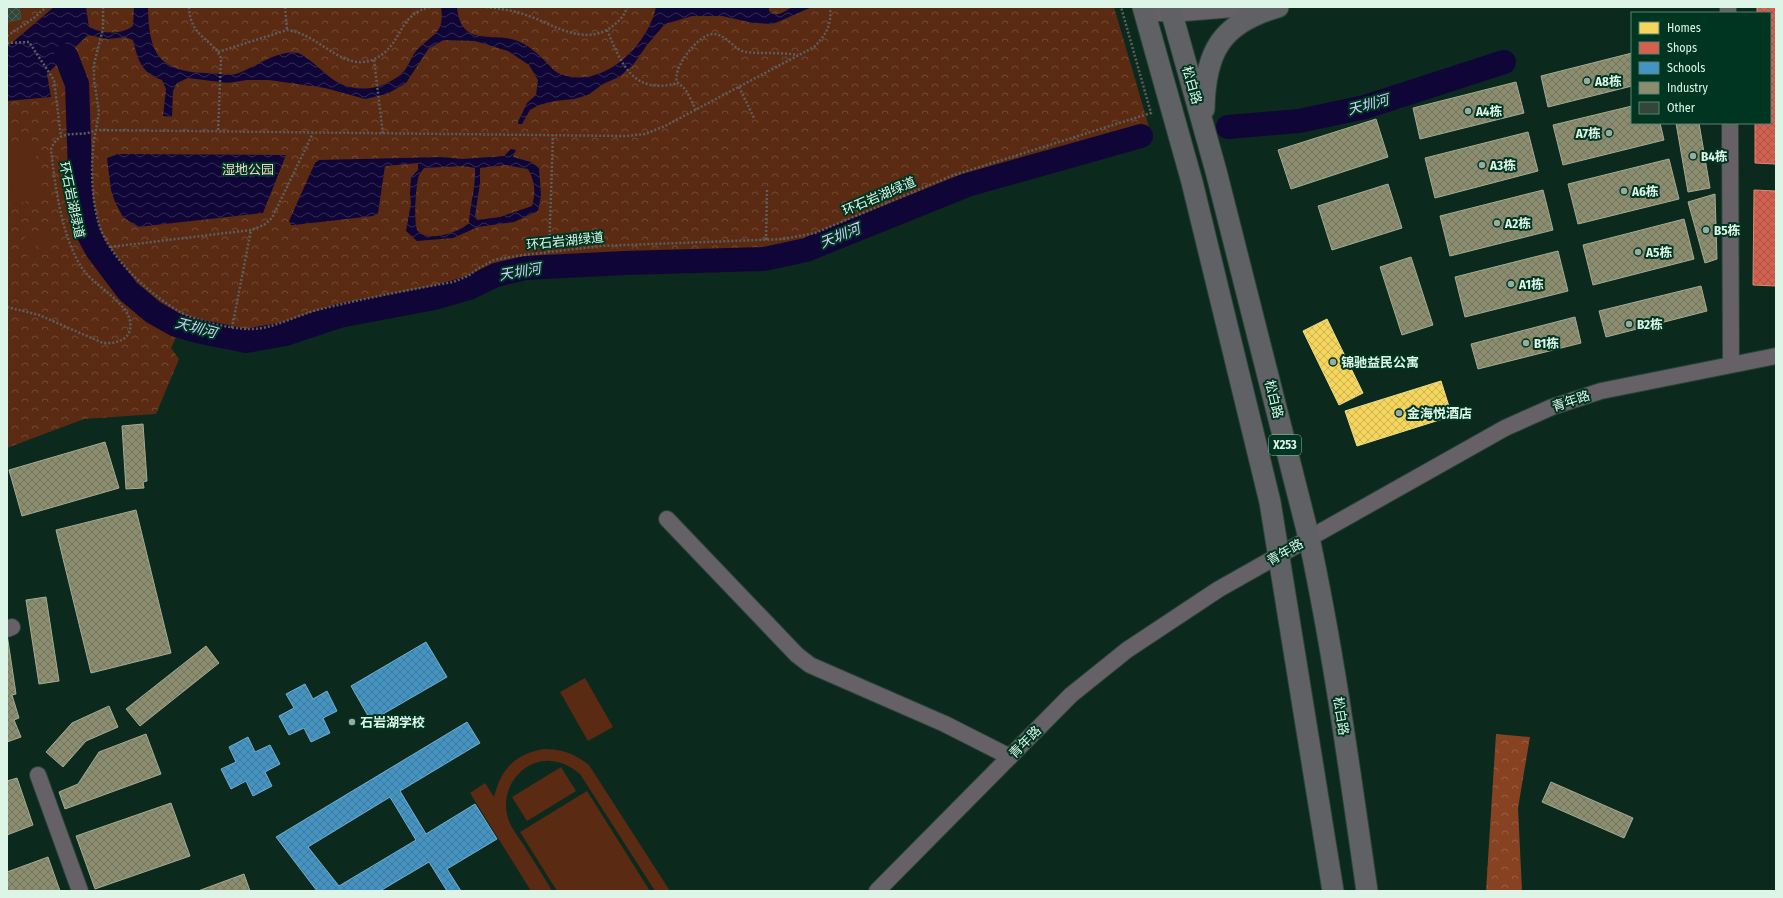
<svg xmlns="http://www.w3.org/2000/svg" width="1783" height="898" viewBox="0 0 1783 898" font-family="'Fira Sans Condensed','Noto Sans SC',sans-serif">
	<defs>
		<pattern id="forest-crowns" width="20" height="18" patternUnits="userSpaceOnUse"><rect width="20" height="18" fill="#874222"/><path d="M2 6a3 3 0 1 1 6 0M12 15a3 3 0 1 1 6 0" fill="none" stroke="#975e42"/></pattern>
		<pattern id="park-crowns" width="20" height="18" patternUnits="userSpaceOnUse"><rect width="20" height="18" fill="#5b2a12"/><path d="M2 6a3 3 0 1 1 6 0M12 15a3 3 0 1 1 6 0" fill="none" stroke="#724a34"/></pattern>
		<pattern id="water-waves" width="16" height="10" patternUnits="userSpaceOnUse"><rect width="16" height="10" fill="#0f0637"/><path d="M0 5q4-4 8 0t8 0" fill="none" stroke="#312b54"/></pattern>
		<pattern id="homes-cross-hatch" width="8" height="8" patternUnits="userSpaceOnUse"><rect width="8" height="8" fill="#f6d55c"/><path d="M0 0l8 8M0 8l8-8" fill="none" stroke="#c9b256"/></pattern>
		<pattern id="shops-cross-hatch" width="8" height="8" patternUnits="userSpaceOnUse"><rect width="8" height="8" fill="#d6604d"/><path d="M0 0l8 8M0 8l8-8" fill="none" stroke="#a2584a"/></pattern>
		<pattern id="schools-cross-hatch" width="8" height="8" patternUnits="userSpaceOnUse"><rect width="8" height="8" fill="#4393c3"/><path d="M0 0l8 8M0 8l8-8" fill="none" stroke="#437997"/></pattern>
		<pattern id="industry-cross-hatch" width="8" height="8" patternUnits="userSpaceOnUse"><rect width="8" height="8" fill="#8c8c6e"/><path d="M0 0l8 8M0 8l8-8" fill="none" stroke="#727560"/></pattern>
		<pattern id="building-cross-hatch" width="8" height="8" patternUnits="userSpaceOnUse"><rect width="8" height="8" fill="#32463a"/><path d="M0 0l8 8M0 8l8-8" fill="none" stroke="#4f6156"/></pattern>
	</defs>
	<rect width="100%" height="100%" fill="#0c291e"/>
	<path fill="url(#forest-crowns)" d="M 1496,734 L 1530,737 L 1518,808 L 1522,891 L 1486,891 Z"/>
	<path fill="url(#park-crowns)" d="M 7,7 L 1114,7 L 1149,127 L 965,180 L 803,246 L 761,255 L 623,256 L 515,264 L 487,272 L 462,285 L 420,297 L 336,312 L 306,320 L 283,330 L 245,336 L 208,330 L 183,323 L 171,348 L 179,359 L 156,414 L 84,419 L 7,448 Z"/>
	<path fill="#5b2a12" d="M 32,139 L 45,197 L 14,204 L 7,173 L 7,145 Z
		M 48,232 L 53,252 L 42,255 L 37,234 Z
		M 33,235 L 38,256 L 28,259 L 23,238 Z
		M 585,678 L 613,727 L 588,741 L 560,692 Z
		M 543,749 C 561,749 574,753 589,765 L 670,891 L 655,891 L 580,774 C 567,763 551,757 535,763 C 513,771 501,796 508,818 C 511,828 518,836 523,844 C 533,860 543,875 552,891 L 531,891 L 470,793 L 485,783 L 494,797 C 501,769 514,755 543,749 Z
		M 561,767 L 576,791 L 527,821 L 512,797 Z
		M 587,791 L 650,891 L 557,891 L 520,832 Z"/>
	<path fill="url(#water-waves)" fill-rule="evenodd" d="M 54,7 L 86,7 L 89,27 C 102,34 121,35 133,26 L 134,7 L 148,7 C 149,52 157,71 205,73 C 215,73 227,76 236,74 C 254,68 278,49 298,53 C 305,55 319,68 325,73 C 329,76 333,80 337,82 C 360,94 386,89 404,71 C 409,66 411,57 416,51 C 433,33 445,34 441,7 L 457,7 C 461,50 495,30 520,42 C 531,47 539,55 547,63 C 550,66 554,71 558,73 C 601,92 648,46 656,7 L 769,7 L 769,11 C 778,19 785,10 793,7 C 798,5 807,7 812,7 L 773,24 L 753,23 L 722,16 L 692,16 L 665,24 L 647,45 L 633,65 L 619,77 L 603,84 L 588,95 L 574,99 L 555,101 L 539,105 L 530,110 L 522,124 L 517,124 L 527,103 L 536,95 L 538,80 L 529,65 L 508,51 L 475,41 L 444,40 L 429,48 L 406,83 L 387,94 L 365,99 L 325,88 L 269,80 L 247,80 L 228,83 L 188,78 L 177,83 L 173,91 L 172,117 L 163,116 L 166,89 L 162,80 C 141,73 138,60 133,40 L 125,37 L 108,39 L 88,35 L 47,74 L 51,97 L 7,101 L 7,47 Z
		M 511,149 L 516,150 L 513,157 L 531,162 L 539,168 L 541,196 L 538,211 L 514,222 L 478,227 L 453,238 L 417,241 L 406,231 L 411,203 L 410,194 L 411,177 L 418,170 L 418,163 L 385,166 L 378,213 L 373,216 L 294,225 L 291,225 L 289,221 L 315,163 L 319,160 L 442,157 L 462,159 L 504,156 ZM 505,165 L 528,169 C 535,181 536,192 532,206 L 500,217 L 477,220 L 475,216 L 480,183 L 480,168 ZM 463,166 L 475,168 C 476,187 470,204 469,223 C 460,232 428,243 418,231 C 413,226 416,187 418,179 C 419,174 421,172 424,168 Z
		M 118,154 L 286,155 L 263,213 L 138,227 L 123,217 L 115,202 L 111,190 L 107,158 Z"/>
	<path fill="url(#homes-cross-hatch)" stroke="#eedf86" d="M 1327,319 L 1363,393 L 1339,405 L 1303,331 Z
		M 1441,381 L 1452,416 L 1357,446 L 1345,411 Z"/>
	<path fill="url(#shops-cross-hatch)" stroke="#d88d7b" d="M 1757,7 L 1776,7 L 1776,164 L 1755,163 L 1755,123 L 1770,123 L 1770,13 L 1757,13 Z
		M 1754,190 L 1776,191 L 1776,286 L 1753,285 Z"/>
	<path fill="url(#schools-cross-hatch)" stroke="#71b0ce" fill-rule="evenodd" d="M 426,642 L 447,677 L 371,721 L 351,686 Z
		M 305,684 L 313,699 L 327,691 L 337,711 L 323,718 L 330,733 L 311,742 L 304,728 L 289,735 L 279,716 L 294,708 L 286,694 Z
		M 467,722 L 480,743 L 400,791 L 426,834 L 475,804 L 497,839 L 447,869 L 461,891 L 447,891 L 429,862 L 380,891 L 317,891 L 276,837 ZM 390,797 L 416,840 L 339,886 L 308,847 Z
		M 248,737 L 255,752 L 270,745 L 280,764 L 265,772 L 272,786 L 253,796 L 246,781 L 231,789 L 221,769 L 236,762 L 229,747 Z"/>
	<path fill="url(#industry-cross-hatch)" stroke="#a4ac92" d="M 1632,53 L 1632,86 L 1548,107 L 1541,76 Z
		M 1516,82 L 1524,113 L 1420,139 L 1413,108 Z
		M 1632,106 L 1632,123 L 1660,123 L 1664,140 L 1563,165 L 1553,125 Z
		M 1376,119 L 1388,157 L 1291,189 L 1278,150 Z
		M 1676,123 L 1699,123 L 1710,188 L 1688,192 Z
		M 1528,132 L 1538,171 L 1435,198 L 1425,158 Z
		M 1669,159 L 1679,199 L 1578,224 L 1568,184 Z
		M 1388,184 L 1402,228 L 1332,250 L 1318,206 Z
		M 1543,190 L 1553,230 L 1450,256 L 1440,216 Z
		M 1715,194 L 1717,259 L 1705,263 L 1688,202 Z
		M 1684,219 L 1694,259 L 1593,285 L 1583,245 Z
		M 1558,251 L 1568,291 L 1465,317 L 1455,277 Z
		M 1411,257 L 1433,325 L 1402,335 L 1380,267 Z
		M 1701,286 L 1707,311 L 1606,337 L 1599,311 Z
		M 1575,317 L 1581,343 L 1478,369 L 1471,344 Z
		M 143,424 L 147,481 L 143,482 L 144,488 L 126,489 L 122,426 Z
		M 105,442 L 119,488 L 22,516 L 9,470 Z
		M 136,510 L 171,653 L 91,673 L 56,530 Z
		M 46,597 L 59,681 L 39,684 L 26,600 Z
		M 7,634 L 16,694 L 12,695 L 19,718 L 14,720 L 21,737 L 7,742 Z
		M 206,646 L 219,663 L 140,726 L 126,709 Z
		M 109,706 L 118,727 L 86,741 L 63,767 L 46,752 L 72,723 Z
		M 146,734 L 161,774 L 65,809 L 59,792 L 78,784 L 99,752 Z
		M 17,778 L 33,825 L 7,835 L 7,781 Z
		M 1551,782 L 1633,818 L 1624,838 L 1542,802 Z
		M 171,803 L 190,856 L 95,889 L 76,836 Z
		M 48,857 L 60,891 L 7,891 L 7,872 Z
		M 244,874 L 250,891 L 198,891 Z"/>
	<g fill="none" stroke-linecap="round" stroke-linejoin="round">
		<path stroke="#0f0637" stroke-width="24" d="M 66,56 L 77,84 L 81,200 L 89,235 L 97,250 L 128,291 L 153,312 L 176,325 L 197,331 L 246,341 L 285,334 L 339,316 L 434,298 L 469,288 L 496,275 L 525,268 L 625,263 L 764,259 L 806,250 L 967,185 L 1141,136
			M 1228,127 L 1299,121 L 1365,107 L 1504,62"/>
	</g>
	<path fill="url(#building-cross-hatch)" stroke="#3f5347" d="M 7,7 L 19,7 L 21,19 L 7,22 Z"/>
	<g fill="none" stroke-linecap="round" stroke-linejoin="round">
		<g stroke="#2c4339" stroke-width="18">
			<path id="minor" d="M 1728,7 L 1728,13
				M 1144,12 L 1172,14 L 1258,7
				M 1730,123 L 1731,365
				M 667,519 L 797,655 L 810,665 L 945,724 L 1010,757
				M 7,629 L 12,627
				M 38,775 L 80,891
				M 877,891 L 1071,695 L 1127,650 L 1219,589 L 1505,428 L 1552,407 L 1601,391 L 1776,356"/>
		</g>
		<g stroke="#2c4339" stroke-width="23">
			<path id="major" d="M 1143,7 L 1192,182 L 1270,502 L 1333,891
				M 1170,7 L 1216,171 L 1309,538 C 1334,654 1350,773 1367,891
				M 1204,109 C 1205,52 1221,23 1278,7"/>
		</g>
		<path stroke="#5b5f5f" stroke-width="2.5" stroke-dasharray="2 2" stroke-linecap="butt" d="M 103,7 L 103,29 L 94,64 L 94,80 L 99,112 L 96,130 L 626,136 L 645,134 L 665,126 L 814,47 C 826,35 832,25 830,7
			M 189,7 C 190,37 212,38 221,58 L 218,132
			M 285,7 L 287,30
			M 486,7 C 500,9 513,10 526,15 C 553,24 582,46 610,28 C 617,23 625,16 627,7
			M 607,30 C 622,65 633,95 678,83
			M 7,36 L 34,18 L 46,7
			M 7,43 L 29,42 L 54,80 L 61,137
			M 218,52 L 287,30 C 321,33 348,82 384,53 C 403,37 400,15 430,7
			M 374,60 L 383,134
			M 739,87 L 754,118
			M 696,110 C 692,103 689,94 684,88 C 682,86 679,84 677,82 C 672,68 699,33 714,34 C 727,35 734,50 746,52 C 763,54 780,52 798,55
			M 766,240 L 767,190
			M 110,247 L 251,230 L 264,225 L 272,218 L 313,133
			M 549,252 L 553,135
			M 7,307 L 39,315 L 103,343 C 118,344 133,339 130,321 C 127,303 96,286 85,272 C 62,242 55,186 51,149 C 60,126 79,139 96,130 C 90,155 91,196 98,221 C 107,256 149,294 180,312 C 196,321 231,329 250,329 C 273,329 295,316 317,310 C 362,299 407,290 453,282 L 468,276 L 479,268 L 494,260 L 516,256 L 600,246 L 784,239 L 815,233 L 951,176 L 1151,113 L 1121,7
			M 232,328 L 251,230"/>
		<use href="#minor" stroke="#666166" stroke-width="16"/>
		<use href="#major" stroke="#606164" stroke-width="21"/>
	</g>
	<g fill="#93aea1" stroke="#003521" stroke-width="1.5">
		<circle cx="1587" cy="81" r="4"/>
		<circle cx="1468" cy="111" r="4"/>
		<circle cx="1609" cy="133" r="4"/>
		<circle cx="1693" cy="156" r="4"/>
		<circle cx="1482" cy="165" r="4"/>
		<circle cx="1624" cy="191" r="4"/>
		<circle cx="1497" cy="223" r="4"/>
		<circle cx="1706" cy="230" r="4"/>
		<circle cx="1638" cy="252" r="4"/>
		<circle cx="1511" cy="284" r="4"/>
		<circle cx="1629" cy="324" r="4"/>
		<circle cx="1526" cy="343" r="4"/>
		<circle cx="1333" cy="362" r="4"/>
		<circle cx="1399" cy="413" r="4"/>
		<circle cx="352" cy="722" r="4"/>
	</g>
	<g text-anchor="middle" dominant-baseline="central" stroke-width="4" stroke-linejoin="round" paint-order="stroke">
		<rect fill="#003521" stroke="#9abbac" stroke-width="1" x="1269" y="435" width="32" height="20" rx="3"/>
		<g font-size="12" font-weight="bold" fill="#dcf5e7">
			<text x="1285" y="445">X253</text>
		</g>
		<g font-size="13" font-weight="bold" fill="#dcf5e7" stroke="#003521" text-anchor="start">
			<text x="1595" y="81">A8栋</text>
			<text x="1476" y="111">A4栋</text>
			<text x="1601" y="133" text-anchor="end">A7栋</text>
			<text x="1701" y="156">B4栋</text>
			<text x="1490" y="165">A3栋</text>
			<text x="1632" y="191">A6栋</text>
			<text x="1505" y="223">A2栋</text>
			<text x="1714" y="230">B5栋</text>
			<text x="1646" y="252">A5栋</text>
			<text x="1519" y="284">A1栋</text>
			<text x="1637" y="324">B2栋</text>
			<text x="1534" y="343">B1栋</text>
			<text x="1341" y="362">锦驰益民公寓</text>
			<text x="1407" y="413">金海悦酒店</text>
			<text x="360" y="722">石岩湖学校</text>
		</g>
		<g font-size="13" fill="#dcf5e7" stroke="#003521">
			<text transform="translate(1192 85) rotate(74)">松白路</text>
			<text transform="translate(879 196) rotate(-23)">环石岩湖绿道</text>
			<text transform="translate(72 200) rotate(78)">环石岩湖绿道</text>
			<text transform="translate(565 241) rotate(-6)">环石岩湖绿道</text>
			<text transform="translate(1274 399) rotate(76)">松白路</text>
			<text transform="translate(1571 401) rotate(-19)">青年路</text>
			<text transform="translate(1285 552) rotate(-30)">青年路</text>
			<text transform="translate(1341 716) rotate(81)">松白路</text>
			<text transform="translate(1025 742) rotate(-45)">青年路</text>
		</g>
		<g font-size="13" fill="#f0d7ce" stroke="#003521">
			<text x="248" y="169">湿地公园</text>
		</g>
		<g font-size="14" font-style="italic" fill="#cdd0fc" stroke="#003521">
			<text transform="translate(1368 105) rotate(-15)">天圳河</text>
			<text transform="translate(840 236) rotate(-22)">天圳河</text>
			<text transform="translate(520 272) rotate(-10)">天圳河</text>
			<text transform="translate(196 328) rotate(15)">天圳河</text>
		</g>
	</g>
	<rect width="1783" height="898" fill="none" stroke="#dcf5e7" stroke-width="16"/>
	<rect x="1631" y="12" width="140" height="112" fill="#003521" stroke="#588270"/>
	<rect x="1639" y="22" width="20" height="12" fill="#f6d55c" stroke="#588270"/>
	<text x="1667" y="32" font-size="12" fill="#dcf5e7">Homes</text>
	<rect x="1639" y="42" width="20" height="12" fill="#d6604d" stroke="#588270"/>
	<text x="1667" y="52" font-size="12" fill="#dcf5e7">Shops</text>
	<rect x="1639" y="62" width="20" height="12" fill="#4393c3" stroke="#588270"/>
	<text x="1667" y="72" font-size="12" fill="#dcf5e7">Schools</text>
	<rect x="1639" y="82" width="20" height="12" fill="#8c8c6e" stroke="#588270"/>
	<text x="1667" y="92" font-size="12" fill="#dcf5e7">Industry</text>
	<rect x="1639" y="102" width="20" height="12" fill="#32463a" stroke="#588270"/>
	<text x="1667" y="112" font-size="12" fill="#dcf5e7">Other</text>
</svg>
